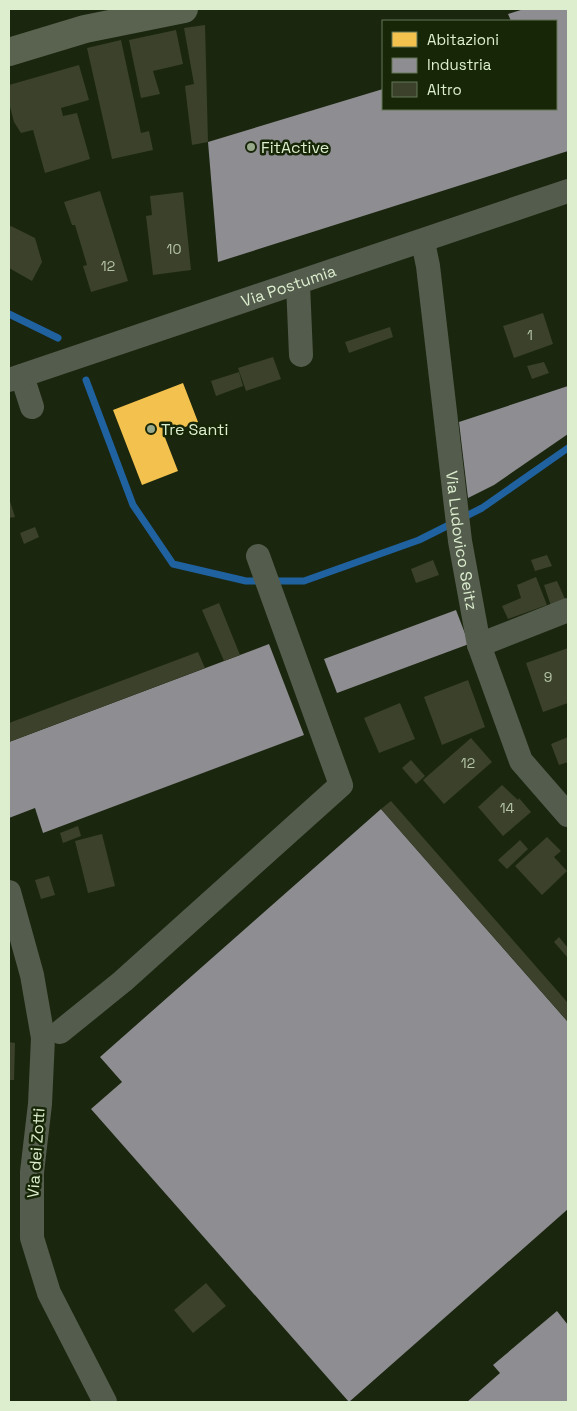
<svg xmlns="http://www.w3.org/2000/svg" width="577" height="1411" viewBox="0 0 577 1411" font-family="'Space Grotesk',sans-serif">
	<rect width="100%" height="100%" fill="#1b260e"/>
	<path fill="#f2c14e" d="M 183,383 L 198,422 L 164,435 L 178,471 L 142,485 L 113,410 Z"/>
	<path fill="#8d8d92" d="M 524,9 L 568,9 L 568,151 L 218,262 L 208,142 L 383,89 L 383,109 L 556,109 L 556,21 L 511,21 L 508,14 Z
		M 568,386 L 568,434 L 494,485 L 468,498 L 459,422 Z
		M 456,610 L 469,644 L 337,693 L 324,659 Z
		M 269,644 L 304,735 L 43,833 L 35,808 L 9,818 L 9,742 Z
		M 381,809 L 568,1022 L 568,1209 L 349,1402 L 91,1109 L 122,1082 L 100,1057 Z
		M 557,1311 L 568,1325 L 568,1402 L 467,1402 L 500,1373 L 493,1365 Z"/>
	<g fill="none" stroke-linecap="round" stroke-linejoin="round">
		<path stroke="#2062a0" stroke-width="7" d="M 9,314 L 58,338
			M 86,380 L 133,505 L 173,564 L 246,581 L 262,581
			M 462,518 L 482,508 L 568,448
			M 272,581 L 304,581 L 419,540 L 453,523"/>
	</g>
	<path fill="#3b412a" d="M 205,25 L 208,142 L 192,145 L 185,86 L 194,84 L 184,28 Z
		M 176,30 L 183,64 L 153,71 L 160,94 L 141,98 L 129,40 Z
		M 121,40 L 141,133 L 149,131 L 153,150 L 112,159 L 87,48 Z
		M 79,65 L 89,100 L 61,108 L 63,116 L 77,113 L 90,159 L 45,173 L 33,130 L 21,133 L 14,122 L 9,103 L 9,85 Z
		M 100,191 L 128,281 L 91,292 L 83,266 L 87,265 L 75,225 L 72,225 L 64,202 Z
		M 183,192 L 191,270 L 153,275 L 146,216 L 152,215 L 150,196 Z
		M 11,226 L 35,238 L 42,262 L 32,281 L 9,268 L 9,227 Z
		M 543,313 L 553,344 L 514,358 L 503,326 Z
		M 390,327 L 393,337 L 349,353 L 345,342 Z
		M 273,357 L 281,379 L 246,391 L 238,368 Z
		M 544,362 L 549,373 L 532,379 L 527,366 Z
		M 239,372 L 243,386 L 216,396 L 211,381 Z
		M 9,498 L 15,517 L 9,518 Z
		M 35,527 L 39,537 L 24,544 L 20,533 Z
		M 547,555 L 552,566 L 535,571 L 531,560 Z
		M 433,560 L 439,575 L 416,583 L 411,569 Z
		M 536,577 L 547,605 L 508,619 L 502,606 L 521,598 L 517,585 Z
		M 557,581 L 565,599 L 551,606 L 544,585 Z
		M 219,603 L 240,655 L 224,661 L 202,610 Z
		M 568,648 L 568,703 L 543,712 L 526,663 Z
		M 198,652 L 205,668 L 9,742 L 9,723 Z
		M 468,680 L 485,727 L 442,745 L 424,697 Z
		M 400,703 L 415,739 L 379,753 L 364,718 Z
		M 568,737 L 568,762 L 559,765 L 551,744 Z
		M 471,738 L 492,762 L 444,804 L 423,780 Z
		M 411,760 L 425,776 L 416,784 L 402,768 Z
		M 502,785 L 518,800 L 519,798 L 531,812 L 503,836 L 478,807 Z
		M 391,801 L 568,1003 L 568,1022 L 381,809 Z
		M 78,826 L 81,836 L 63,843 L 60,833 Z
		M 102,834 L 115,886 L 88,893 L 75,841 Z
		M 547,837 L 561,851 L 554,857 L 567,871 L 542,895 L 515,866 Z
		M 520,840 L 528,849 L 507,869 L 498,860 Z
		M 49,876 L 55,895 L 41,899 L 35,880 Z
		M 559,937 L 568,948 L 568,958 L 554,942 Z
		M 9,1042 L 15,1043 L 14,1080 L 9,1080 Z
		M 206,1283 L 226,1306 L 193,1333 L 174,1310 Z"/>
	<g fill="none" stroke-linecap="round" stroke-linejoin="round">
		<g stroke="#545c4d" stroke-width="24">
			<path id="s1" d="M 423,242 L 428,266 L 460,541 L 479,645 L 521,761 L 568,815"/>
			<path d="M 298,284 L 301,355"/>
			<path d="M 22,376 L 32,407"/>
			<path id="s2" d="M 9,380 L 568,191"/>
			<path d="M 479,645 L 568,610"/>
			<path d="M 9,892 L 32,975 L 43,1038 L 40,1104 L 32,1172 L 32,1238 L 49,1293 L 105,1402"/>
			<path d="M 60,1032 L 123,981 L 341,785 L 258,556"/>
		</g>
		<path stroke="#5a6350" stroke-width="28" d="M 9,52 L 85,29 L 184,9"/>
	</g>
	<g fill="#98a88b" stroke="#162606" stroke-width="2">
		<circle cx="251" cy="147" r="5"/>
		<circle cx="151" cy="429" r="5"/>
	</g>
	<g text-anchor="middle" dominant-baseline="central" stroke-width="5" stroke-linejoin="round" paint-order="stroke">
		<g font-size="14" fill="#b4c3a5">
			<text x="174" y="249">10</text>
			<text x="108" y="266">12</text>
			<text x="530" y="335">1</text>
			<text x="548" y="677">9</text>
			<text x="468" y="763">12</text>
			<text x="507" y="808">14</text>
		</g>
		<g font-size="16" fill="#dceece" stroke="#162606" text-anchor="start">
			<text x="261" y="147">FitActive</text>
			<text x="161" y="429">Tre Santi</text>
		</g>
		<g font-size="16" fill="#dceece" stroke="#162606">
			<text stroke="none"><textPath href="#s2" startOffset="295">Via Postumia</textPath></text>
			<text stroke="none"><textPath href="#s1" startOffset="301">Via Ludovico Seitz</textPath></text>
			<text transform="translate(36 1153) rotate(-86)">Via dei Zotti</text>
		</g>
	</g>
	<rect width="577" height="1411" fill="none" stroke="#dceece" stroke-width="20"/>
	<rect x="382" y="20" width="175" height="90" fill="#162606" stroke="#657656"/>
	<rect x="392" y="32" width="25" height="15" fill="#f2c14e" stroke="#657656"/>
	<text x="427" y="45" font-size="15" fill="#dceece">Abitazioni</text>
	<rect x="392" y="58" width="25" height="15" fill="#8d8d92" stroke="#657656"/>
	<text x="427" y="70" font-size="15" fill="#dceece">Industria</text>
	<rect x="392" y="82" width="25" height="15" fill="#3b412a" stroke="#657656"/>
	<text x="427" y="95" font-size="15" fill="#dceece">Altro</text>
</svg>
